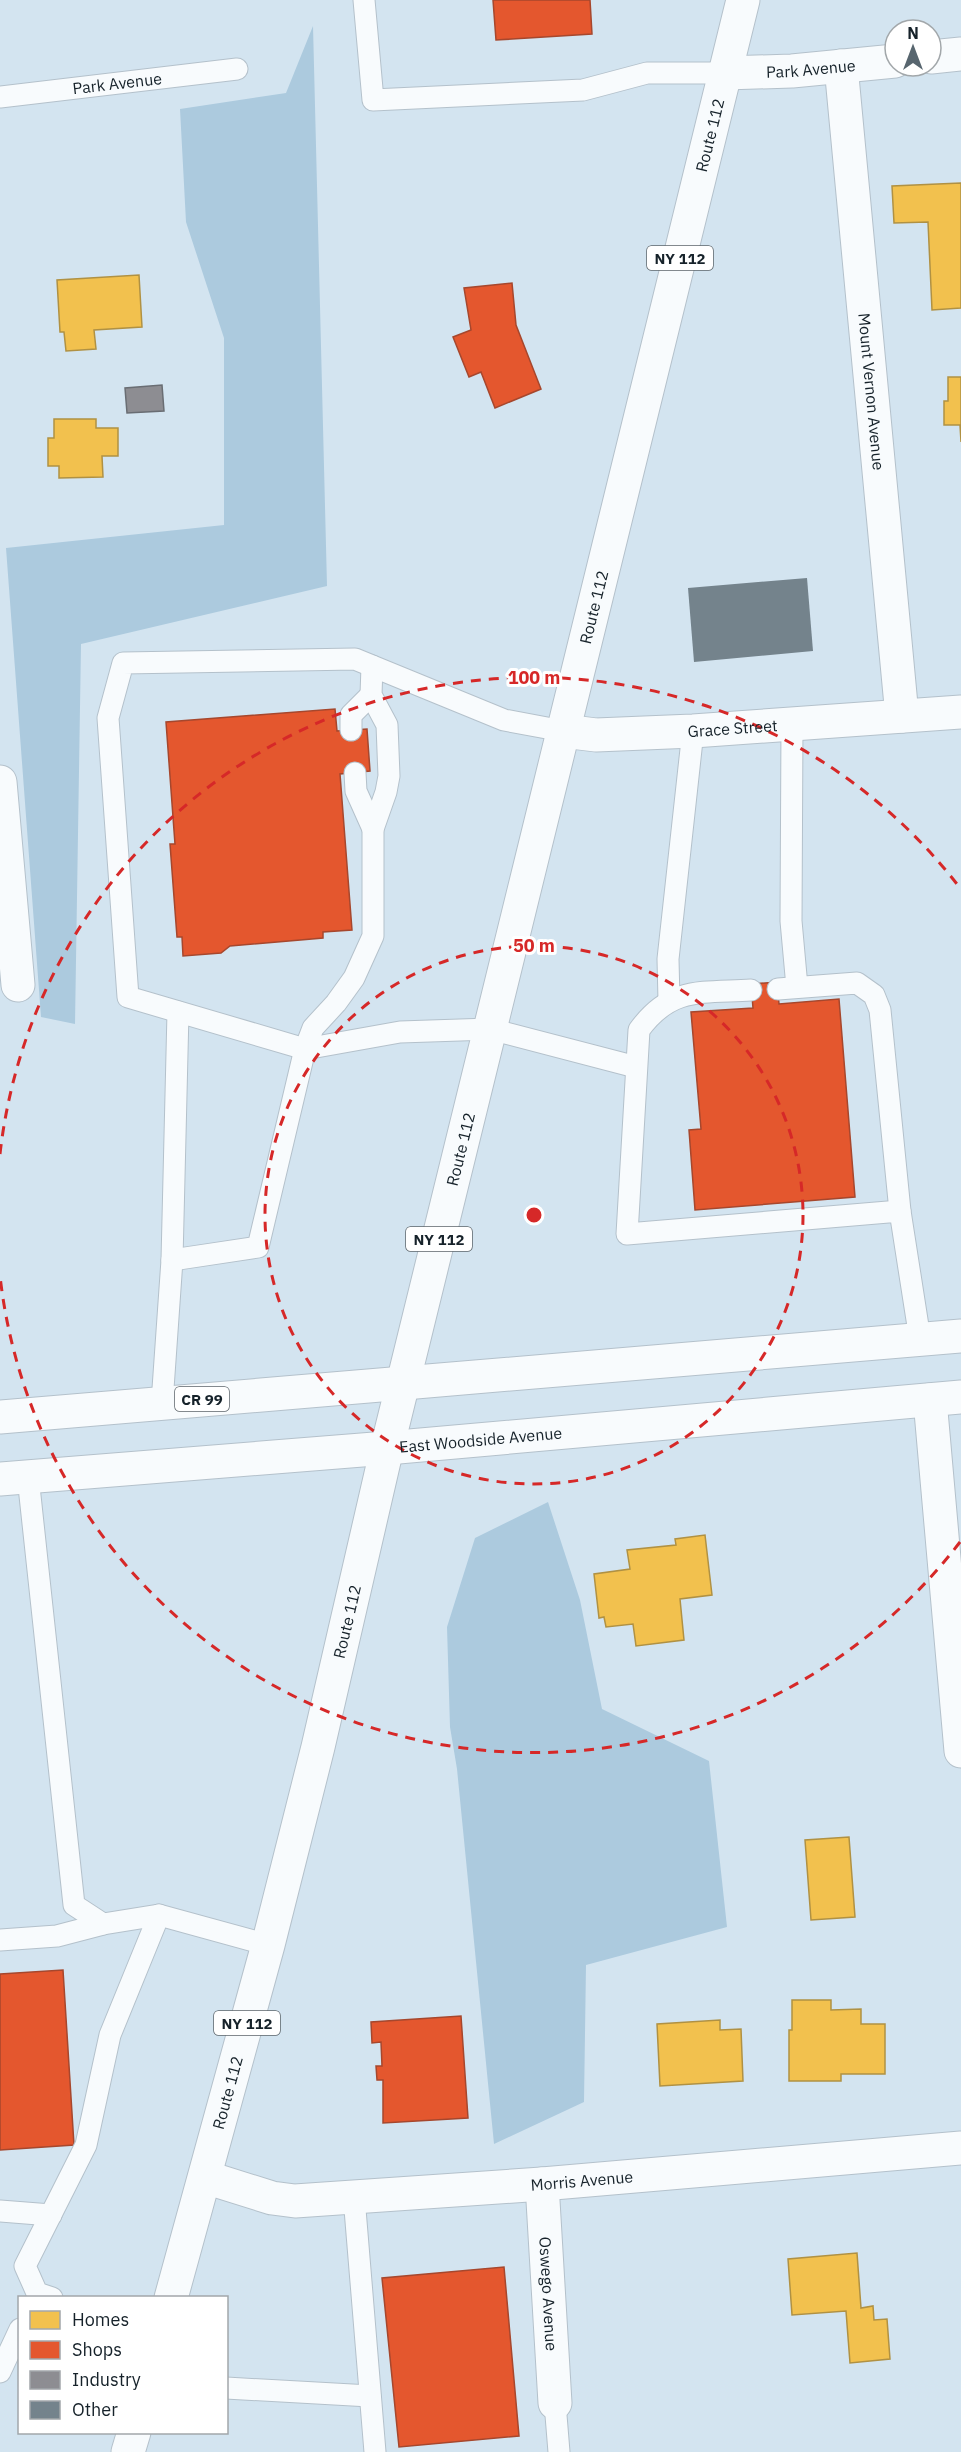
<svg xmlns="http://www.w3.org/2000/svg" width="961" height="2452" viewBox="0 0 961 2452" font-family="'IBM Plex Sans',sans-serif">
	<rect width="100%" height="100%" fill="#d3e4f0"/>
	<path fill="#accade" d="M 313,26 L 327,586 L 81,644 L 75,1024 L 41,1017 L 6,548 L 224,525 L 224,338 L 186,222 L 180,109 L 286,93 Z
		M 548,1502 L 580,1600 L 602,1709 L 709,1761 L 727,1927 L 586,1965 L 584,2102 L 494,2144 L 457,1769 L 450,1727 L 447,1627 L 475,1538 Z"/>
	<path fill="#f2c14e" stroke="#b09143" stroke-width="1.5" d="M 961,183 L 961,308 L 932,310 L 928,222 L 894,223 L 892,186 Z
		M 139,275 L 142,327 L 94,330 L 96,349 L 66,351 L 64,332 L 60,332 L 57,280 Z
		M 948,377 L 961,377 L 961,442 L 960,425 L 944,425 L 944,401 L 948,401 Z
		M 54,419 L 96,419 L 96,428 L 118,428 L 118,456 L 102,456 L 103,477 L 59,478 L 59,466 L 48,466 L 48,438 L 54,438 Z
		M 705,1535 L 712,1595 L 680,1599 L 684,1640 L 636,1646 L 633,1624 L 606,1627 L 604,1617 L 599,1618 L 594,1574 L 630,1569 L 627,1550 L 676,1545 L 675,1539 Z
		M 849,1837 L 855,1917 L 811,1920 L 805,1840 Z
		M 792,2000 L 831,2000 L 831,2010 L 861,2009 L 861,2024 L 885,2024 L 885,2074 L 841,2074 L 841,2081 L 789,2081 L 789,2030 L 792,2030 Z
		M 720,2020 L 720,2030 L 741,2029 L 743,2081 L 660,2086 L 657,2024 Z
		M 857,2253 L 861,2308 L 873,2306 L 874,2320 L 887,2319 L 890,2359 L 850,2363 L 846,2311 L 792,2315 L 788,2259 Z"/>
	<path fill="#e4572e" stroke="#a6472d" stroke-width="1.5" d="M 493,0 L 590,0 L 592,34 L 496,40 Z
		M 512,283 L 516,325 L 541,389 L 495,408 L 481,372 L 469,377 L 453,337 L 471,330 L 464,288 Z
		M 335,709 L 337,731 L 367,729 L 370,771 L 340,774 L 352,930 L 323,932 L 323,938 L 230,946 L 221,953 L 183,956 L 182,937 L 177,937 L 170,844 L 175,844 L 166,722 Z
		M 777,982 L 779,1004 L 839,999 L 855,1197 L 695,1210 L 689,1130 L 701,1129 L 691,1012 L 753,1008 L 751,984 Z
		M 63,1970 L 74,2145 L 0,2150 L 0,1974 Z
		M 461,2016 L 468,2118 L 383,2123 L 383,2080 L 377,2080 L 376,2066 L 382,2066 L 381,2042 L 372,2043 L 371,2022 Z
		M 504,2267 L 519,2436 L 399,2447 L 382,2278 Z"/>
	<path fill="#8d8d92" stroke="#696d73" stroke-width="1.5" d="M 162,385 L 164,411 L 127,413 L 125,388 Z"/>
	<path fill="#74838c" d="M 807,578 L 813,651 L 694,662 L 688,588 Z"/>
	<g fill="none" stroke-linecap="round" stroke-linejoin="round">
		<g stroke="#b4c1cb" stroke-width="23">
			<g id="service">
				<path d="M 364,0 L 373,100 L 583,90 L 647,73 L 725,73"/>
				<path id="s1" d="M 0,97 L 237,69"/>
				<path d="M 792,725 L 791,921 L 797,987"/>
				<path d="M 351,730 L 351,715 L 371,695"/>
				<path d="M 563,731 L 504,720 L 355,659 L 123,663 L 108,718 L 128,997 L 305,1049 L 400,1032 L 490,1029 L 636,1067"/>
				<path d="M 355,773 L 356,791 L 373,829"/>
				<path d="M 778,989 L 857,983 L 874,995 L 880,1010 L 900,1211"/>
				<path d="M 751,990 C 702,993 671,986 639,1030 L 627,1234 L 900,1211 L 920,1339"/>
				<path d="M 669,1001 L 668,959 L 693,731"/>
				<path d="M 172,1260 L 258,1247 L 305,1049 L 313,1028 L 336,1003 L 354,978 L 373,936 L 373,829 L 386,792 L 389,776 L 387,725 L 371,695 L 372,666"/>
				<path d="M 162,1403 L 172,1260 L 178,1012"/>
				<path d="M 28,1477 L 74,1905 L 103,1924 L 159,1915"/>
				<path d="M 0,1940 L 57,1936 L 103,1924"/>
				<path d="M 354,2197 L 375,2452"/>
				<path d="M 0,2211 L 51,2215"/>
				<path d="M 52,2298 L 37,2293 L 25,2266 L 86,2145 L 110,2035 L 159,1915 L 268,1945"/>
				<path d="M 0,2372 L 20,2329"/>
				<path d="M 226,2388 L 370,2396"/>
				<path d="M 555,2403 L 559,2452"/>
			</g>
		</g>
		<g stroke="#b4c1cb" stroke-width="35">
			<g id="minor">
				<path d="M 931,57 L 961,54"/>
				<path id="s2" d="M 841,66 L 902,716"/>
				<path id="s3" d="M 725,73 L 792,71 L 895,61"/>
				<path id="s4" d="M 563,731 L 596,735 L 693,731 L 961,712"/>
				<path d="M 0,782 L 18,985"/>
				<path d="M 930,1400 L 961,1751"/>
				<path id="s5" d="M 205,2177 L 272,2198 L 295,2201 L 542,2184 L 961,2148"/>
				<path id="s6" d="M 542,2184 L 555,2403"/>
			</g>
		</g>
		<g stroke="#b4c1cb" stroke-width="35">
			<g id="secondary">
				<path d="M 404,1383 L 961,1336"/>
				<path id="s7" d="M 387,1448 L 961,1397"/>
			</g>
		</g>
		<g stroke="#b4c1cb" stroke-width="35">
			<g id="primary">
				<path d="M 0,1417 L 404,1383"/>
				<path d="M 0,1479 L 387,1448"/>
				<path id="s8" d="M 171,2298 L 268,1945 L 318,1747 L 387,1448 L 743,0"/>
				<path d="M 128,2452 L 134,2432"/>
			</g>
		</g>
		<use href="#service" stroke="#f8fbfd" stroke-width="21"/>
		<use href="#minor" stroke="#f8fbfd" stroke-width="33"/>
		<use href="#secondary" stroke="#f8fbfd" stroke-width="33"/>
		<use href="#primary" stroke="#f8fbfd" stroke-width="33"/>
	</g>
	<g fill="none" stroke="#d62828" stroke-width="3" stroke-dasharray="10 8">
		<circle cx="534" cy="1215" r="269"/>
		<path d="M960 1542A537 537 0 0 1 0 1276M0 1154A537 537 0 0 1 960 888"/>
	</g>
	<g text-anchor="middle" dominant-baseline="central" stroke-width="6" stroke-linejoin="round" paint-order="stroke">
		<g fill="#fff" stroke="#5c646a" stroke-width="1.5">
			<rect x="647" y="246" width="66" height="24" rx="4.5"/>
			<rect x="406" y="1227" width="66" height="24" rx="4.5"/>
			<rect x="175" y="1387" width="54" height="24" rx="4.5"/>
			<rect x="214" y="2011" width="66" height="24" rx="4.5"/>
		</g>
		<g font-size="15" font-weight="bold" fill="#16222a">
			<text x="680" y="258">NY 112</text>
			<text x="439" y="1239">NY 112</text>
			<text x="202" y="1399">CR 99</text>
			<text x="247" y="2023">NY 112</text>
		</g>
		<g font-size="16" fill="#16222a" stroke="#fff">
			<text stroke="none"><textPath href="#s3" startOffset="86">Park Avenue</textPath></text>
			<text stroke="none"><textPath href="#s1" startOffset="118">Park Avenue</textPath></text>
			<text stroke="none"><textPath href="#s8" startOffset="2229">Route 112</textPath></text>
			<text stroke="none"><textPath href="#s2" startOffset="327">Mount Vernon Avenue</textPath></text>
			<text stroke="none"><textPath href="#s8" startOffset="1743">Route 112</textPath></text>
			<text stroke="none"><textPath href="#s4" startOffset="170">Grace Street</textPath></text>
			<text stroke="none"><textPath href="#s8" startOffset="1185">Route 112</textPath></text>
			<text stroke="none"><textPath href="#s7" startOffset="94">East Woodside Avenue</textPath></text>
			<text stroke="none"><textPath href="#s8" startOffset="699">Route 112</textPath></text>
			<text stroke="none"><textPath href="#s8" startOffset="213">Route 112</textPath></text>
			<text stroke="none"><textPath href="#s5" startOffset="381">Morris Avenue</textPath></text>
			<text stroke="none"><textPath href="#s6" startOffset="110">Oswego Avenue</textPath></text>
		</g>
	</g>
	<circle cx="534" cy="1215" r="9" fill="#d62828" stroke="#fff" stroke-width="3"/>
	<g font-size="18" text-anchor="middle" font-weight="bold" fill="#d62828" stroke="#fff" stroke-width="6" stroke-linejoin="round" paint-order="stroke">
		<text x="534" y="684">100 m</text>
		<text x="534" y="952">50 m</text>
	</g>
	<rect x="18" y="2296" width="210" height="138" fill="#ffffff" stroke="#a2a7aa" stroke-width="1.5"/>
	<rect x="30" y="2311" width="30" height="18" fill="#f2c14e" stroke="#a2a7aa" stroke-width="1.5"/>
	<text x="72" y="2326" font-size="18" fill="#16222a">Homes</text>
	<rect x="30" y="2341" width="30" height="18" fill="#e4572e" stroke="#a2a7aa" stroke-width="1.5"/>
	<text x="72" y="2356" font-size="18" fill="#16222a">Shops</text>
	<rect x="30" y="2371" width="30" height="18" fill="#8d8d92" stroke="#a2a7aa" stroke-width="1.5"/>
	<text x="72" y="2386" font-size="18" fill="#16222a">Industry</text>
	<rect x="30" y="2401" width="30" height="18" fill="#74838c" stroke="#a2a7aa" stroke-width="1.5"/>
	<text x="72" y="2416" font-size="18" fill="#16222a">Other</text>
	<g transform="translate(913 48)"><circle r="28" fill="#ffffff" stroke="#a2a7aa" stroke-width="1.5"/>
	<path d="M0-4.5L10 22L0 15L-10 22Z" fill="#58666f"/>
	<text y="-9" font-size="16" font-weight="bold" text-anchor="middle" fill="#16222a">N</text>
	</g>
</svg>
